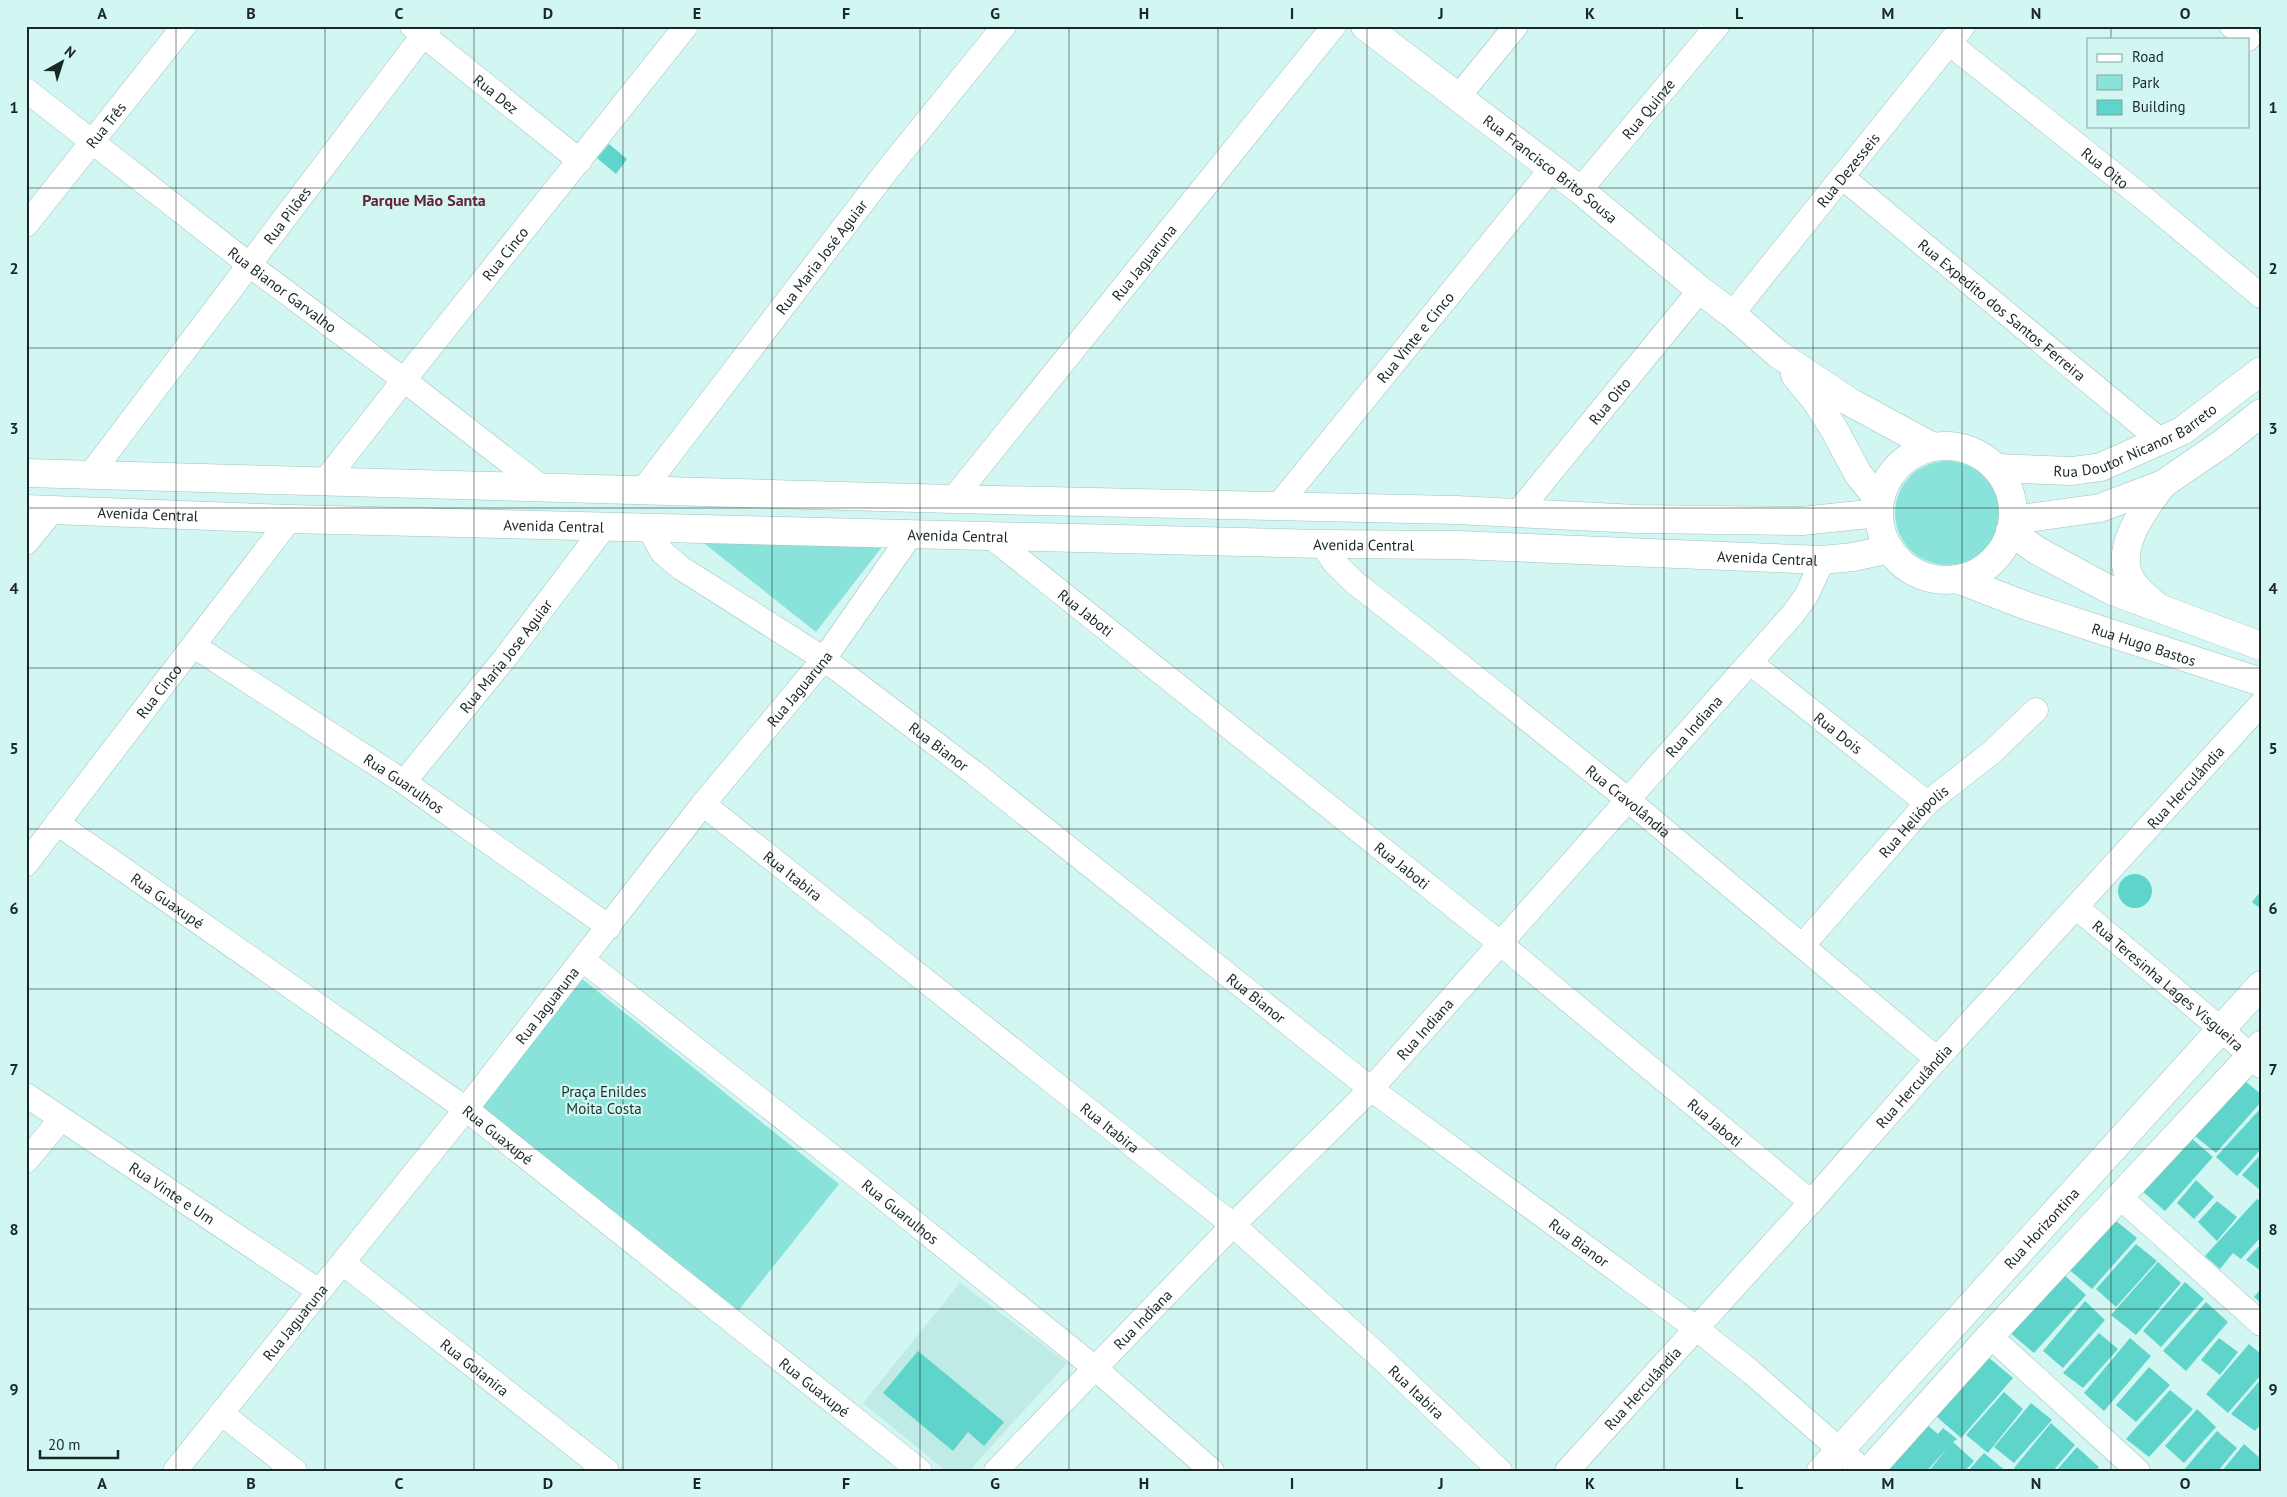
<svg xmlns="http://www.w3.org/2000/svg" width="2287" height="1497" viewBox="0 0 2287 1497" font-family="'PT Sans',sans-serif">
	<rect width="100%" height="100%" fill="#d2f6f2"/>
	<path fill="#beebe5" d="M 960,1283 L 1067,1363 L 969,1471 L 946,1471 L 863,1403 Z"/>
	<path fill="#8ae3da" d="M1895 513a52 52 0 1 1 104 0a52 52 0 1 1-104 0Z
		M 696,537 L 885,543 L 816,632 Z
		M 581,978 L 839,1184 L 738,1311 L 480,1105 Z"/>
	<path fill="#5fd4ca" d="M 609,144 L 627,159 L 616,174 L 597,158 Z
		M2118 891a17 17 0 1 1 34 0a17 17 0 1 1-34 0Z
		M 2261,891 L 2261,909 L 2252,902 Z
		M 2241,1078 L 2261,1094 L 2261,1102 L 2216,1153 L 2191,1133 Z
		M 2261,1108 L 2261,1149 L 2237,1176 L 2216,1157 Z
		M 2189,1136 L 2213,1157 L 2165,1211 L 2141,1190 Z
		M 2261,1154 L 2261,1191 L 2242,1175 Z
		M 2196,1180 L 2214,1197 L 2194,1219 L 2177,1203 Z
		M 2257,1199 L 2261,1202 L 2261,1237 L 2241,1259 L 2233,1253 L 2220,1269 L 2205,1256 Z
		M 2217,1201 L 2237,1217 L 2217,1241 L 2198,1222 Z
		M 2110,1216 L 2137,1238 L 2092,1289 L 2066,1267 Z
		M 2136,1244 L 2157,1261 L 2116,1307 L 2096,1289 Z
		M 2261,1244 L 2261,1271 L 2246,1260 Z
		M 2158,1262 L 2181,1283 L 2136,1335 L 2111,1315 Z
		M 2062,1273 L 2086,1295 L 2034,1353 L 2008,1331 Z
		M 2185,1282 L 2204,1299 L 2161,1347 L 2143,1331 Z
		M 2261,1289 L 2261,1303 L 2254,1297 Z
		M 2085,1301 L 2105,1320 L 2063,1368 L 2043,1351 Z
		M 2206,1302 L 2228,1322 L 2186,1371 L 2163,1351 Z
		M 2099,1333 L 2118,1349 L 2083,1388 L 2063,1373 Z
		M 2130,1338 L 2151,1356 L 2104,1411 L 2084,1393 Z
		M 2219,1338 L 2238,1352 L 2220,1375 L 2201,1360 Z
		M 2249,1344 L 2261,1354 L 2261,1375 L 2228,1413 L 2206,1394 Z
		M 918,1351 L 1004,1422 L 984,1446 L 968,1432 L 953,1451 L 883,1393 Z
		M 1988,1357 L 2013,1378 L 1961,1438 L 1936,1416 Z
		M 2149,1367 L 2170,1385 L 2136,1422 L 2116,1405 Z
		M 2261,1379 L 2261,1424 L 2255,1431 L 2231,1414 Z
		M 2170,1390 L 2193,1409 L 2149,1457 L 2126,1439 Z
		M 2004,1392 L 2023,1409 L 1988,1453 L 1966,1435 Z
		M 2031,1403 L 2052,1420 L 2014,1463 L 1994,1447 Z
		M 2197,1409 L 2216,1427 L 2184,1463 L 2165,1446 Z
		M 2051,1423 L 2075,1445 L 2053,1471 L 2017,1471 L 2014,1468 Z
		M 1926,1424 L 1938,1434 L 1943,1428 L 1957,1439 L 1953,1442 L 1974,1461 L 1965,1471 L 1929,1471 L 1948,1447 L 1927,1471 L 1883,1471 Z
		M 2217,1431 L 2237,1448 L 2218,1471 L 2183,1471 Z
		M 2244,1444 L 2261,1459 L 2261,1471 L 2222,1471 Z
		M 2077,1447 L 2099,1467 L 2096,1471 L 2056,1471 Z
		M 1984,1453 L 2006,1471 L 1968,1471 Z"/>
	<g fill="none" stroke-linecap="round" stroke-linejoin="round">
		<g stroke="#9fc2be" stroke-width="25">
			<g id="minor">
				<path id="s1" d="M 412,26 L 580,161"/>
				<path d="M 2232,26 L 2248,39"/>
				<path id="s2" d="M 1949,43 L 2141,196 L 2261,296"/>
				<path id="s3" d="M 26,90 L 251,266 L 404,380 L 540,486"/>
				<path d="M 1458,97 L 1516,26"/>
				<path id="s4" d="M 1842,177 L 2162,442"/>
				<path id="s5" d="M 1580,190 L 1717,26"/>
				<path id="s6" d="M 26,225 L 184,26"/>
				<path id="s7" d="M 1732,314 L 1963,26"/>
				<path id="s8" d="M 90,475 L 430,26"/>
				<path id="s9" d="M 325,481 L 404,380 L 686,26"/>
				<path id="s10" d="M 642,491 L 889,168 L 1004,26"/>
				<path id="s11" d="M 953,499 L 1334,26"/>
				<path id="s12" d="M 1277,507 L 1552,168"/>
				<path id="s13" d="M 1518,512 L 1700,290"/>
				<path id="s14" d="M 649,528 L 662,552 L 681,568 L 824,659 L 973,772 L 1371,1089 L 1697,1329 L 1751,1372 L 1864,1471"/>
				<path id="s15" d="M 989,535 L 1501,944 L 1811,1202"/>
				<path d="M 26,543 L 53,510"/>
				<path id="s16" d="M 1322,544 L 1334,562 L 1354,582 L 1440,649 L 1627,799 L 1937,1059"/>
				<path id="s17" d="M 194,646 L 404,782 L 609,927"/>
				<path id="s18" d="M 1751,663 L 1927,803"/>
				<path id="s19" d="M 404,782 L 505,658 L 605,526"/>
				<path id="s20" d="M 703,804 L 1233,1225 L 1378,1355 L 1500,1471"/>
				<path id="s21" d="M 57,823 L 466,1109 L 920,1471"/>
				<path id="s22" d="M 26,864 L 290,519"/>
				<path id="s23" d="M 2076,907 L 2221,1029 L 2261,1066"/>
				<path id="s24" d="M 1803,945 L 1927,803 L 1991,753 L 2036,710"/>
				<path id="s25" d="M 583,960 L 849,1170 L 1095,1368 L 1212,1471"/>
				<path id="s26" d="M 26,1095 L 319,1291"/>
				<path d="M 26,1161 L 61,1119"/>
				<path d="M 2121,1198 L 2261,1324"/>
				<path id="s27" d="M 343,1263 L 607,1471"/>
				<path d="M 1990,1336 L 2138,1471"/>
				<path d="M 221,1413 L 295,1471"/>
				<path id="s28" d="M 175,1471 L 466,1109 L 703,804 L 824,659 L 912,533"/>
				<path id="s29" d="M 996,1471 L 1233,1225 L 1371,1089 L 1793,614 L 1806,596 L 1823,560"/>
				<path id="s30" d="M 1567,1471 L 1811,1202 L 1937,1059 L 2261,704"/>
			</g>
		</g>
		<g stroke="#9fc2be" stroke-width="29">
			<g id="tertiary">
				<path id="s31" d="M 1365,26 L 1580,190 L 1700,290 L 1732,314 L 1778,354 L 1850,402 L 1933,447"/>
				<path d="M 1795,375 L 1814,398 L 1834,429 L 1858,474 L 1880,501"/>
				<path d="M 2010,531 L 2036,550 L 2110,590 L 2261,646"/>
				<path id="s32" d="M 1957,579 L 2027,606 L 2261,682"/>
				<path id="s33" d="M 1821,1471 L 2261,985"/>
				<path d="M 1869,1471 L 1990,1336 L 2261,1045"/>
			</g>
		</g>
		<g stroke="#9fc2be" stroke-width="29">
			<g id="secondary">
				<circle cx="1946" cy="513" r="67"/>
				<path id="s34" d="M 1996,468 L 2072,471 L 2101,467 L 2182,431 L 2261,371"/>
				<path d="M 26,473 L 953,499 L 1456,510 L 1637,519 L 1802,521 L 1878,513"/>
				<path id="s35" d="M 26,509 L 290,519 L 1322,544 L 1456,545 L 1823,560 L 1853,557 L 1890,549"/>
				<path d="M 2013,520 L 2100,508 L 2163,484 L 2223,443 L 2261,413"/>
				<path d="M 2157,607 C 2149,599 2138,591 2132,582 C 2112,550 2144,509 2163,484"/>
			</g>
		</g>
		<use href="#minor" stroke="#fff" stroke-width="24"/>
		<use href="#tertiary" stroke="#fff" stroke-width="28"/>
		<use href="#secondary" stroke="#fff" stroke-width="28"/>
	</g>
	<path fill="none" stroke="#192725" stroke-width="1" stroke-opacity="0.55" d="M 176,26 L 176,1471M 325,26 L 325,1471M 474,26 L 474,1471M 623,26 L 623,1471M 772,26 L 772,1471M 920,26 L 920,1471M 1069,26 L 1069,1471M 1218,26 L 1218,1471M 1367,26 L 1367,1471M 1516,26 L 1516,1471M 1664,26 L 1664,1471M 1813,26 L 1813,1471M 1962,26 L 1962,1471M 2111,26 L 2111,39M 2111,126 L 2111,1471M 26,188 L 2261,188M 26,348 L 2261,348M 26,508 L 2261,508M 26,668 L 2261,668M 26,829 L 2261,829M 26,989 L 2261,989M 26,1149 L 2261,1149M 26,1309 L 2261,1309"/>
	<g text-anchor="middle" dominant-baseline="central" stroke-width="4.5" stroke-linejoin="round" paint-order="stroke">
		<g font-size="15" fill="#192725" stroke="#d2f6f2">
			<text stroke="none"><textPath href="#s1" startOffset="108">Rua Dez</textPath></text>
			<text stroke="none"><textPath href="#s5" startOffset="106">Rua Quinze</textPath></text>
			<text stroke="none"><textPath href="#s6" startOffset="128">Rua Três</textPath></text>
			<text stroke="none"><textPath href="#s2" startOffset="200">Rua Oito</textPath></text>
			<text stroke="none"><textPath href="#s31" startOffset="234">Rua Francisco Brito Sousa</textPath></text>
			<text stroke="none"><textPath href="#s7" startOffset="185">Rua Dezesseis</textPath></text>
			<text stroke="none"><textPath href="#s8" startOffset="326">Rua Pilões</textPath></text>
			<text stroke="none"><textPath href="#s9" startOffset="290">Rua Cinco</textPath></text>
			<text stroke="none"><textPath href="#s10" startOffset="295">Rua Maria José Aguiar</textPath></text>
			<text stroke="none"><textPath href="#s11" startOffset="304">Rua Jaguaruna</textPath></text>
			<text stroke="none"><textPath href="#s3" startOffset="325">Rua Bianor Garvalho</textPath></text>
			<text stroke="none"><textPath href="#s4" startOffset="208">Rua Expedito dos Santos Ferreira</textPath></text>
			<text stroke="none"><textPath href="#s12" startOffset="219">Rua Vinte e Cinco</textPath></text>
			<text stroke="none"><textPath href="#s13" startOffset="144">Rua Oito</textPath></text>
			<text stroke="none"><textPath href="#s34" startOffset="146">Rua Doutor Nicanor Barreto</textPath></text>
			<text stroke="none"><textPath href="#s35" startOffset="122">Avenida Central</textPath></text>
			<text stroke="none"><textPath href="#s35" startOffset="528">Avenida Central</textPath></text>
			<text stroke="none"><textPath href="#s35" startOffset="932">Avenida Central</textPath></text>
			<text stroke="none"><textPath href="#s35" startOffset="1338">Avenida Central</textPath></text>
			<text stroke="none"><textPath href="#s35" startOffset="1742">Avenida Central</textPath></text>
			<text stroke="none"><textPath href="#s15" startOffset="124">Rua Jaboti</textPath></text>
			<text stroke="none"><textPath href="#s32" startOffset="198">Rua Hugo Bastos</textPath></text>
			<text stroke="none"><textPath href="#s19" startOffset="162">Rua Maria Jose Aguiar</textPath></text>
			<text stroke="none"><textPath href="#s28" startOffset="1001">Rua Jaguaruna</textPath></text>
			<text stroke="none"><textPath href="#s22" startOffset="218">Rua Cinco</textPath></text>
			<text stroke="none"><textPath href="#s29" startOffset="1021">Rua Indiana</textPath></text>
			<text stroke="none"><textPath href="#s18" startOffset="112">Rua Dois</textPath></text>
			<text stroke="none"><textPath href="#s14" startOffset="366">Rua Bianor</textPath></text>
			<text stroke="none"><textPath href="#s17" startOffset="251">Rua Guarulhos</textPath></text>
			<text stroke="none"><textPath href="#s30" startOffset="922">Rua Herculândia</textPath></text>
			<text stroke="none"><textPath href="#s16" startOffset="401">Rua Cravolândia</textPath></text>
			<text stroke="none"><textPath href="#s24" startOffset="166">Rua Heliópolis</textPath></text>
			<text stroke="none"><textPath href="#s15" startOffset="529">Rua Jaboti</textPath></text>
			<text stroke="none"><textPath href="#s20" startOffset="115">Rua Itabira</textPath></text>
			<text stroke="none"><textPath href="#s21" startOffset="135">Rua Guaxupé</textPath></text>
			<text stroke="none"><textPath href="#s23" startOffset="121">Rua Teresinha Lages Visgueira</textPath></text>
			<text stroke="none"><textPath href="#s14" startOffset="771">Rua Bianor</textPath></text>
			<text stroke="none"><textPath href="#s28" startOffset="596">Rua Jaguaruna</textPath></text>
			<text stroke="none"><textPath href="#s29" startOffset="616">Rua Indiana</textPath></text>
			<text stroke="none"><textPath href="#s30" startOffset="518">Rua Herculândia</textPath></text>
			<text stroke="none"><textPath href="#s15" startOffset="934">Rua Jaboti</textPath></text>
			<text stroke="none"><textPath href="#s20" startOffset="520">Rua Itabira</textPath></text>
			<text stroke="none"><textPath href="#s21" startOffset="540">Rua Guaxupé</textPath></text>
			<text stroke="none"><textPath href="#s26" startOffset="176">Rua Vinte e Um</textPath></text>
			<text stroke="none"><textPath href="#s25" startOffset="405">Rua Guarulhos</textPath></text>
			<text stroke="none"><textPath href="#s33" startOffset="328">Rua Horizontina</textPath></text>
			<text stroke="none"><textPath href="#s14" startOffset="1176">Rua Bianor</textPath></text>
			<text stroke="none"><textPath href="#s29" startOffset="211">Rua Indiana</textPath></text>
			<text stroke="none"><textPath href="#s28" startOffset="191">Rua Jaguaruna</textPath></text>
			<text stroke="none"><textPath href="#s27" startOffset="168">Rua Goianira</textPath></text>
			<text stroke="none"><textPath href="#s21" startOffset="945">Rua Guaxupé</textPath></text>
			<text stroke="none"><textPath href="#s30" startOffset="112">Rua Herculândia</textPath></text>
			<text stroke="none"><textPath href="#s20" startOffset="925">Rua Itabira</textPath></text>
		</g>
		<g font-size="15" fill="#1c312e" stroke="#d2f6f2">
			<text x="604" y="1091">Praça Enildes<tspan x="604" dy="17">Moita Costa</tspan></text>
		</g>
		<g font-size="16" font-weight="bold" fill="#672234" stroke="#d2f6f2">
			<text x="424" y="200">Parque Mão Santa</text>
		</g>
	</g>
	<rect width="2287" height="1497" fill="none" stroke="#d2f6f2" stroke-width="55"/>
	<rect x="2087" y="38" width="162" height="90" fill="#d2f6f2" stroke="#88a3a0"/>
	<rect x="2097" y="54" width="25" height="8" fill="#ffffff" stroke="#88a3a0"/>
	<text x="2132" y="62" font-size="15" fill="#192725">Road</text>
	<rect x="2097" y="75" width="25" height="15" fill="#8ae3da" stroke="#88a3a0"/>
	<text x="2132" y="88" font-size="15" fill="#192725">Park</text>
	<rect x="2097" y="100" width="25" height="15" fill="#5fd4ca" stroke="#88a3a0"/>
	<text x="2132" y="112" font-size="15" fill="#192725">Building</text>
	<g transform="translate(62 62) rotate(39)" stroke="#d2f6f2" stroke-width="4" paint-order="stroke">
	<path d="M0-4L9 19L0 12L-9 19Z" fill="#192725"/>
	<text y="-8" font-size="14" font-weight="bold" text-anchor="middle" fill="#192725">N</text>
	</g>
	<path d="M40 1450v8h78v-8" fill="none" stroke="#192725" stroke-width="2.5"/>
	<text x="48" y="1450" font-size="15" fill="#192725" stroke="#d2f6f2" stroke-width="4" paint-order="stroke">20 m</text>
	<rect x="28" y="28" width="2232" height="1442" fill="none" stroke="#192725" stroke-width="2"/>
	<g font-size="16" text-anchor="middle" font-weight="bold" fill="#192725">
		<text x="102" y="19">A</text>
		<text x="251" y="19">B</text>
		<text x="399" y="19">C</text>
		<text x="548" y="19">D</text>
		<text x="697" y="19">E</text>
		<text x="846" y="19">F</text>
		<text x="995" y="19">G</text>
		<text x="1144" y="19">H</text>
		<text x="1292" y="19">I</text>
		<text x="1441" y="19">J</text>
		<text x="1590" y="19">K</text>
		<text x="1739" y="19">L</text>
		<text x="1888" y="19">M</text>
		<text x="2036" y="19">N</text>
		<text x="2185" y="19">O</text>
		<text x="14" y="113">1</text>
		<text x="2273" y="113">1</text>
		<text x="14" y="274">2</text>
		<text x="2273" y="274">2</text>
		<text x="14" y="434">3</text>
		<text x="2273" y="434">3</text>
		<text x="14" y="594">4</text>
		<text x="2273" y="594">4</text>
		<text x="14" y="754">5</text>
		<text x="2273" y="754">5</text>
		<text x="14" y="914">6</text>
		<text x="2273" y="914">6</text>
		<text x="14" y="1075">7</text>
		<text x="2273" y="1075">7</text>
		<text x="14" y="1235">8</text>
		<text x="2273" y="1235">8</text>
		<text x="14" y="1395">9</text>
		<text x="2273" y="1395">9</text>
		<text x="102" y="1489">A</text>
		<text x="251" y="1489">B</text>
		<text x="399" y="1489">C</text>
		<text x="548" y="1489">D</text>
		<text x="697" y="1489">E</text>
		<text x="846" y="1489">F</text>
		<text x="995" y="1489">G</text>
		<text x="1144" y="1489">H</text>
		<text x="1292" y="1489">I</text>
		<text x="1441" y="1489">J</text>
		<text x="1590" y="1489">K</text>
		<text x="1739" y="1489">L</text>
		<text x="1888" y="1489">M</text>
		<text x="2036" y="1489">N</text>
		<text x="2185" y="1489">O</text>
	</g>
</svg>
